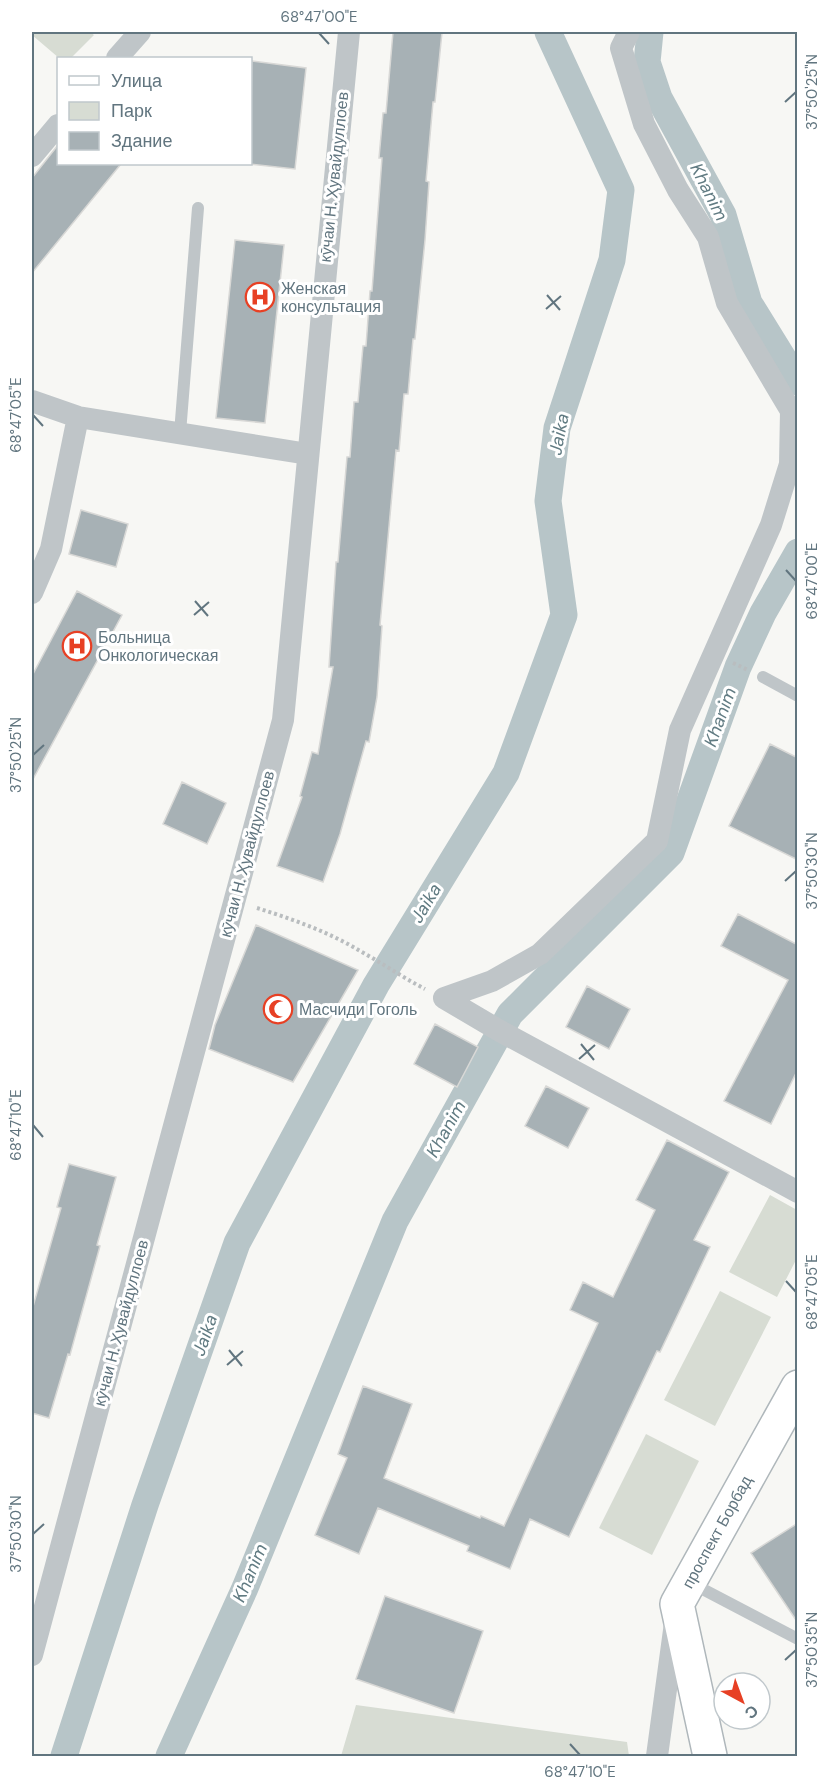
<svg xmlns="http://www.w3.org/2000/svg" width="829" height="1788" viewBox="0 0 829 1788" font-family="'DM Sans',sans-serif">
	<rect width="100%" height="100%" fill="#f7f7f4"/>
	<path fill="#d7dcd3" d="M 32,32 L 90,32 L 94,35 L 71,58 L 59,58 L 32,35 Z
		M 770,1195 L 797,1210 L 797,1258 L 777,1297 L 729,1272 Z
		M 720,1291 L 771,1317 L 715,1426 L 664,1400 Z
		M 646,1434 L 699,1461 L 652,1555 L 599,1528 Z
		M 356,1705 L 627,1742 L 629,1756 L 341,1756 Z"/>
	<g fill="none" stroke-linecap="round" stroke-linejoin="round">
		<path stroke="#b7c5c8" stroke-width="27" d="M 650,32 L 647,62 L 659,98 L 723,215 L 749,303 L 798,382
			M 64,1756 L 145,1505 L 237,1243 L 376,985 L 506,773 L 564,615 L 548,501 L 557,428 L 612,260 L 621,190 L 548,32
			M 169,1756 L 245,1588 L 395,1221 L 510,1014 L 671,853 L 738,667 L 763,613 L 798,552"/>
	</g>
	<path fill="#a7b1b5" stroke="#d8d8d6" stroke-width="1.5" d="M 393,32 L 442,32 L 435,102 L 433,102 L 426,181 L 429,182 L 425,240 L 415,339 L 413,339 L 408,394 L 404,394 L 399,451 L 396,450 L 380,625 L 382,626 L 377,697 L 369,742 L 366,741 L 340,834 L 323,882 L 277,866 L 302,797 L 300,796 L 312,752 L 318,754 L 333,667 L 329,667 L 336,562 L 338,562 L 347,457 L 350,457 L 354,402 L 358,402 L 363,346 L 366,346 L 370,291 L 372,291 L 382,158 L 379,158 L 383,113 L 386,113 Z
		M 252,61 L 306,68 L 295,169 L 250,164 Z
		M 58,145 L 58,164 L 121,164 L 32,273 L 32,178 Z
		M 235,240 L 284,245 L 265,423 L 216,418 Z
		M 81,510 L 128,524 L 116,567 L 69,554 Z
		M 77,591 L 122,615 L 32,781 L 32,676 Z
		M 770,744 L 798,758 L 798,860 L 729,826 Z
		M 182,782 L 226,803 L 207,844 L 163,824 Z
		M 738,914 L 798,945 L 797,1071 L 771,1124 L 724,1101 L 788,980 L 721,946 Z
		M 256,925 L 358,970 L 293,1082 L 209,1049 L 215,1025 Z
		M 587,986 L 630,1009 L 609,1049 L 566,1027 Z
		M 435,1024 L 478,1047 L 457,1087 L 414,1064 Z
		M 546,1086 L 589,1108 L 568,1148 L 525,1126 Z
		M 667,1140 L 729,1172 L 694,1240 L 710,1247 L 660,1352 L 657,1351 L 569,1537 L 530,1519 L 510,1569 L 467,1551 L 469,1546 L 378,1508 L 359,1554 L 315,1535 L 347,1458 L 338,1454 L 363,1386 L 412,1404 L 384,1478 L 480,1518 L 481,1516 L 504,1526 L 598,1323 L 570,1310 L 583,1282 L 613,1297 L 655,1210 L 636,1200 Z
		M 69,1164 L 116,1177 L 97,1245 L 100,1246 L 70,1355 L 68,1354 L 49,1418 L 32,1413 L 32,1310 L 61,1208 L 57,1207 Z
		M 798,1523 L 798,1623 L 751,1553 Z
		M 385,1596 L 483,1631 L 454,1713 L 356,1679 Z"/>
	<g fill="none" stroke-linecap="round" stroke-linejoin="round">
		<g stroke="#afb7bb" stroke-width="36">
			<path id="secondary" d="M 710,1756 L 677,1604 L 798,1387"/>
		</g>
		<path stroke="#b9bdbf" stroke-width="4" stroke-dasharray="3 3" stroke-linecap="butt" d="M 733,663 L 748,670
			M 257,908 C 292,919 329,932 360,951 C 382,963 402,977 425,989"/>
		<path stroke="#bfc5c8" stroke-width="12" d="M 180,433 L 198,208
			M 763,677 L 798,696
			M 691,1583 L 798,1639"/>
		<path stroke="#bfc5c8" stroke-width="22" d="M 629,32 L 621,48 L 644,124 L 678,190 L 708,237 L 727,303 L 791,411 L 790,464 L 771,525 L 680,730 L 657,841 L 540,954 L 492,981 L 444,998 L 500,1031 L 798,1192
			M 117,58 L 140,32
			M 32,156 L 58,125
			M 32,401 L 78,417 L 308,454
			M 32,593 L 51,549 L 78,417
			M 32,1655 L 283,720 L 349,32
			M 657,1756 L 675,1623"/>
		<use href="#secondary" stroke="#fff" stroke-width="33"/>
	</g>
	<path fill="none" stroke="#61757f" stroke-width="2" d="M 319,33 L 329,44M 785,102 L 796,92M 547,295 L 560,310M 546,309 L 561,296M 33,415 L 43,426M 786,570 L 796,581M 195,601 L 208,616M 194,615 L 209,602M 33,755 L 44,745M 785,881 L 796,871M 581,1044 L 594,1060M 579,1059 L 595,1045M 33,1125 L 43,1137M 786,1281 L 796,1292M 229,1350 L 242,1366M 227,1365 L 243,1351M 33,1534 L 44,1524M 785,1660 L 796,1650M 570,1744 L 580,1755"/>
	<defs>
		<g id="hospital-ring" transform="scale(1.5)"><circle r="9.5" fill="#fff" stroke="#e74024" stroke-width="1.5"/><path d="M-5-5h3v3.5h4V-5h3V5h-3V1.5h-4V5h-3Z" fill="#e74024"/></g>
		<g id="mosque-ring" transform="scale(1.5)"><circle r="9.5" fill="#fff" stroke="#e74024" stroke-width="1.5"/><path d="M3.5-4.9A6 6 0 1 0 3.5 4.9A5 5 0 1 1 3.5-4.9Z" fill="#e74024"/></g>
	</defs>
	<g fill-rule="evenodd">
		<use href="#hospital-ring" x="260" y="297"/>
		<use href="#hospital-ring" x="77" y="646"/>
		<use href="#mosque-ring" x="278" y="1009"/>
	</g>
	<g text-anchor="middle" dominant-baseline="central" stroke-width="6" stroke-linejoin="round" paint-order="stroke">
		<g font-size="16" fill="#61757f" stroke="#fff">
			<text transform="translate(334 177) rotate(-84)">кӯчаи Н. Ҳувайдуллоев</text>
			<text transform="translate(247 854) rotate(-75)">кӯчаи Н. Ҳувайдуллоев</text>
			<text transform="translate(121 1323) rotate(-75)">кӯчаи Н. Ҳувайдуллоев</text>
			<text transform="translate(717 1532) rotate(-61)">проспект Борбад</text>
		</g>
		<g font-size="16" fill="#61757f" stroke="#fff" text-anchor="start">
			<text x="281" y="288">Женская<tspan x="281" dy="18">консультация</tspan></text>
			<text x="98" y="637">Больница<tspan x="98" dy="18">Онкологическая</tspan></text>
			<text x="299" y="1009">Масчиди Гоголь</text>
		</g>
		<g font-size="18" font-style="italic" fill="#617b82" stroke="#fff">
			<text transform="translate(709 192) rotate(63)">Khanim</text>
			<text transform="translate(559 434) rotate(-79)">Jaika</text>
			<text transform="translate(720 717) rotate(-70)">Khanim</text>
			<text transform="translate(426 903) rotate(-59)">Jaika</text>
			<text transform="translate(446 1129) rotate(-61)">Khanim</text>
			<text transform="translate(205 1335) rotate(-71)">Jaika</text>
			<text transform="translate(250 1573) rotate(-67)">Khanim</text>
		</g>
	</g>
	<rect width="829" height="1788" fill="none" stroke="#ffffff" stroke-width="66"/>
	<rect x="57" y="57" width="195" height="108" fill="#ffffff" stroke="#c0c8cc" stroke-width="1.5"/>
	<rect x="69" y="76" width="30" height="9" fill="#ffffff" stroke="#c0c8cc" stroke-width="1.5"/>
	<text x="111" y="87" font-size="18" fill="#61757f">Улица</text>
	<rect x="69" y="102" width="30" height="18" fill="#d7dcd3" stroke="#c0c8cc" stroke-width="1.5"/>
	<text x="111" y="117" font-size="18" fill="#61757f">Парк</text>
	<rect x="69" y="132" width="30" height="18" fill="#a7b1b5" stroke="#c0c8cc" stroke-width="1.5"/>
	<text x="111" y="147" font-size="18" fill="#61757f">Здание</text>
	<g transform="translate(742 1701) rotate(139)"><circle r="28" fill="#ffffff" stroke="#c0c8cc" stroke-width="1.5"/>
	<path d="M0-4.5L10 22L0 15L-10 22Z" fill="#e74024"/>
	<text y="-9" font-size="16" font-weight="bold" text-anchor="middle" fill="#61757f">С</text>
	</g>
	<rect x="33" y="33" width="763" height="1722" fill="none" stroke="#61757f" stroke-width="2"/>
	<g font-size="15" text-anchor="middle" fill="#61757f">
		<text x="319" y="22">68°47'00"E</text>
		<text transform="translate(812 92) rotate(-90)" y="5">37°50'25"N</text>
		<text transform="translate(16 415) rotate(-90)" y="5">68°47'05"E</text>
		<text transform="translate(812 581) rotate(-90)" y="5">68°47'00"E</text>
		<text transform="translate(16 755) rotate(-90)" y="5">37°50'25"N</text>
		<text transform="translate(812 871) rotate(-90)" y="5">37°50'30"N</text>
		<text transform="translate(16 1125) rotate(-90)" y="5">68°47'10"E</text>
		<text transform="translate(812 1292) rotate(-90)" y="5">68°47'05"E</text>
		<text transform="translate(16 1534) rotate(-90)" y="5">37°50'30"N</text>
		<text transform="translate(812 1650) rotate(-90)" y="5">37°50'35"N</text>
		<text x="580" y="1777">68°47'10"E</text>
	</g>
</svg>
